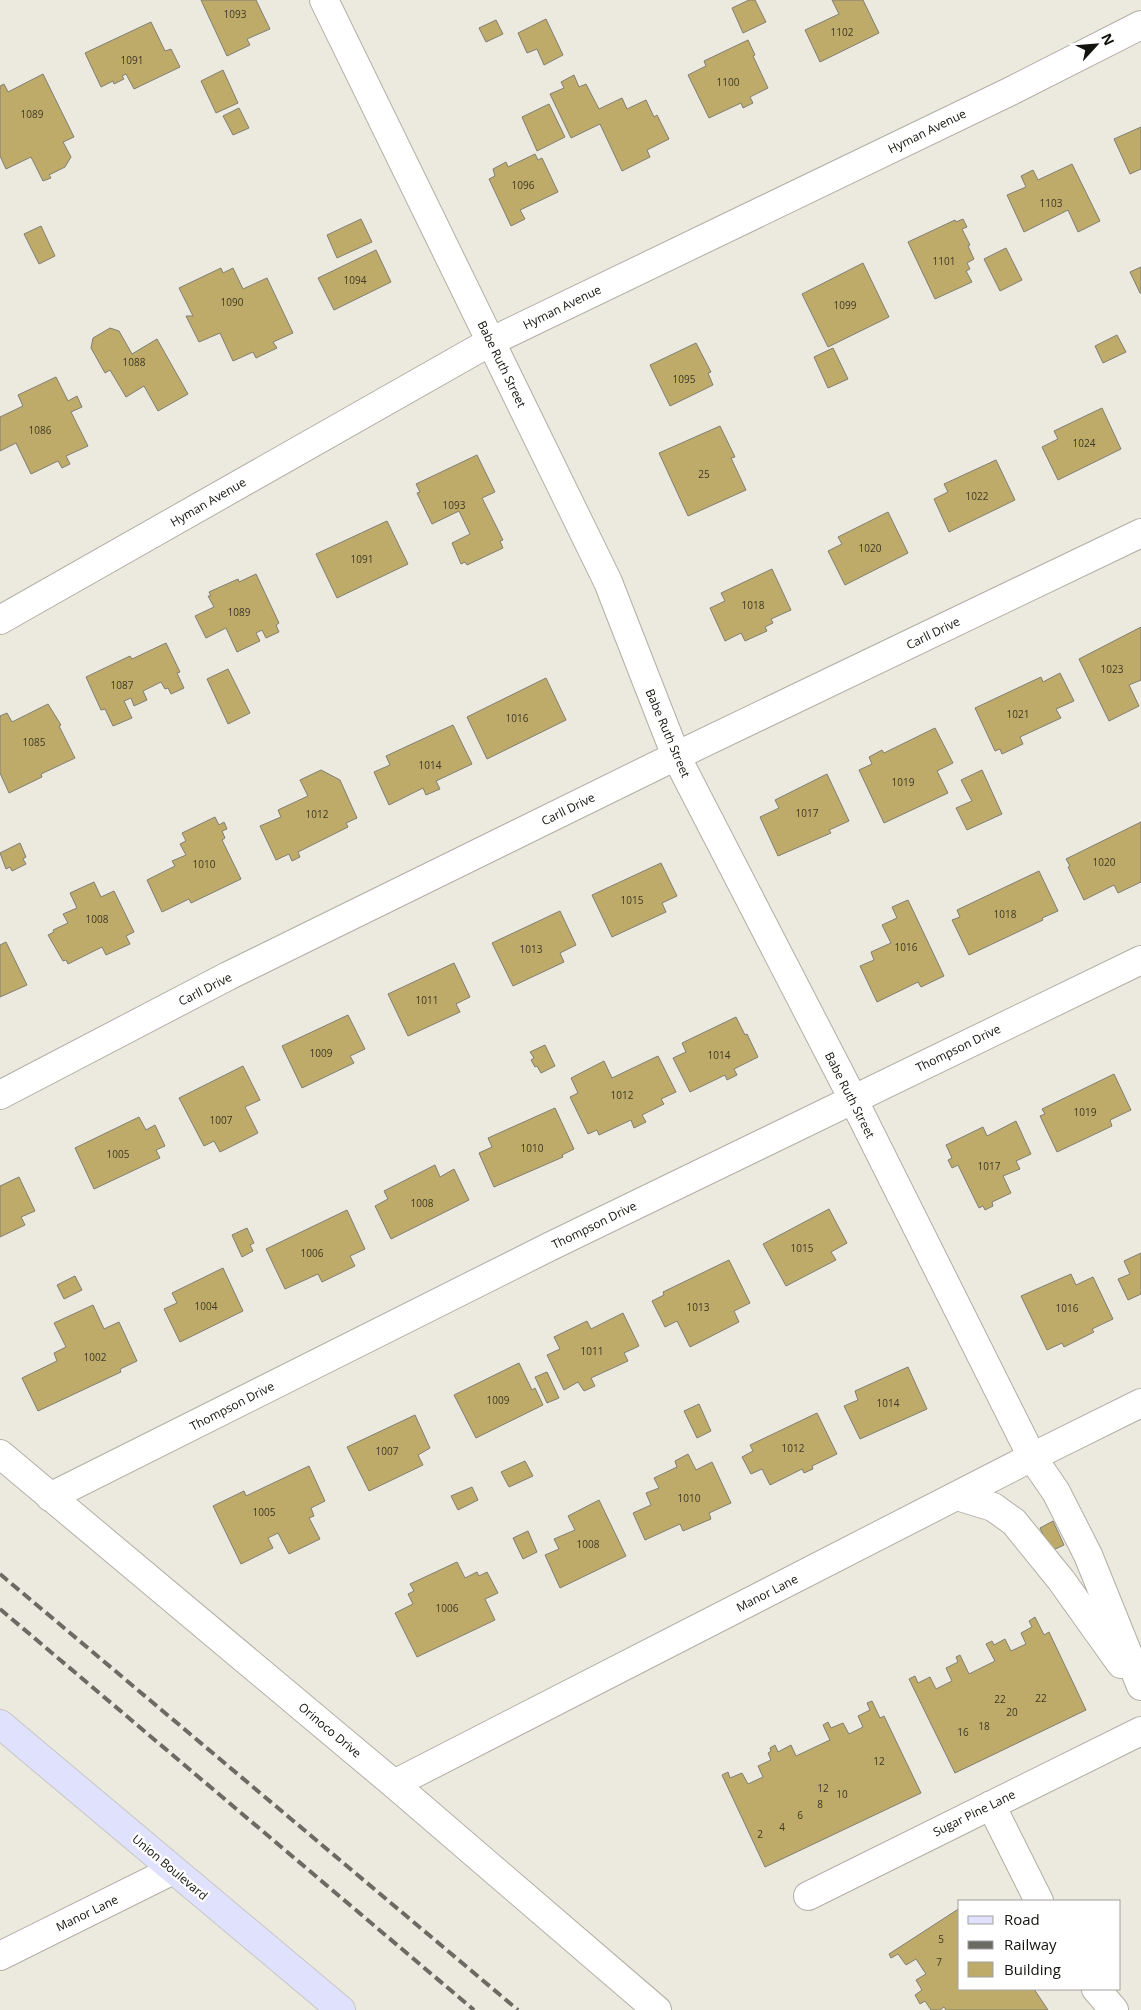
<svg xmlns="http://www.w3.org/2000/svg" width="1141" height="2010" viewBox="0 0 1141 2010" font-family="'Open Sans',sans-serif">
	<rect width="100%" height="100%" fill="#ece9df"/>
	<path fill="#beab69" stroke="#807e74" d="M 201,0 L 256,0 L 270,29 L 247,39 L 250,45 L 227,56 Z
		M 749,0 L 755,0 L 766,22 L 743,33 L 732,8 Z
		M 832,0 L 863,0 L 879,33 L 820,62 L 805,30 L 839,14 Z
		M 546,19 L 563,55 L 544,65 L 537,49 L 527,53 L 518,33 Z
		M 496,20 L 503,34 L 486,42 L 479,28 Z
		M 151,22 L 165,51 L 171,49 L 180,67 L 134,89 L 126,74 L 122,76 L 124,79 L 114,84 L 113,81 L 101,87 L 85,53 Z
		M 748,40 L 755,55 L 753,56 L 768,88 L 750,97 L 753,103 L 743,108 L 741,103 L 709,118 L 688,75 L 706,66 L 704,61 Z
		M 223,70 L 238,103 L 216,113 L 201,81 Z
		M 43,74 L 74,137 L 63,142 L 71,157 L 65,167 L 49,175 L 51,178 L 43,181 L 31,157 L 6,169 L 0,156 L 0,86 L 4,84 L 8,92 Z
		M 574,75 L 579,87 L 586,84 L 599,109 L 622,98 L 627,109 L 646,100 L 654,117 L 657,115 L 669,139 L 647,150 L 650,157 L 622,171 L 600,124 L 571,138 L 550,94 L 564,88 L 561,82 Z
		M 549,104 L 565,137 L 537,151 L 522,117 Z
		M 239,108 L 249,128 L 233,135 L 223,116 Z
		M 1141,127 L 1141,169 L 1130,174 L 1114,139 Z
		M 535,154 L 538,160 L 542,158 L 558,192 L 520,210 L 525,219 L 511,226 L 489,179 L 495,176 L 493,169 L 506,162 L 508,167 Z
		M 1072,164 L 1100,221 L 1078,232 L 1068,210 L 1024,232 L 1007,195 L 1026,187 L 1021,176 L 1033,170 L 1038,180 Z
		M 361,219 L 372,242 L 337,258 L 327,235 Z
		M 963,219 L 967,227 L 962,229 L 970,245 L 968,246 L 974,259 L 967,263 L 970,269 L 966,271 L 972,282 L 935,299 L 908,242 L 955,220 L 956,222 Z
		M 41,226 L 55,256 L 39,264 L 24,234 Z
		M 1006,248 L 1022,280 L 1000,291 L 984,259 Z
		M 376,250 L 391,282 L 334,310 L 318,278 Z
		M 863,263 L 889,317 L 828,347 L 802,294 Z
		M 1141,267 L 1141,293 L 1140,293 L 1130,272 Z
		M 221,268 L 223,273 L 233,268 L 243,289 L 267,278 L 293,333 L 273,342 L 277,348 L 256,358 L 253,352 L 233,361 L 220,333 L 199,342 L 186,316 L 193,316 L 179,288 Z
		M 110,328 L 119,331 L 132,354 L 157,339 L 188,394 L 158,411 L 144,386 L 126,397 L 110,370 L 105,373 L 91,348 L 93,338 Z
		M 1117,335 L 1126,352 L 1103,363 L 1095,346 Z
		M 696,343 L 711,372 L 708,373 L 713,385 L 670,406 L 650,365 Z
		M 833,348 L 848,379 L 828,388 L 814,357 Z
		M 56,377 L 68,401 L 77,396 L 82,407 L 71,412 L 88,446 L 66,456 L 70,464 L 62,468 L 58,461 L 31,474 L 16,443 L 0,451 L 0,417 L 23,406 L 18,395 Z
		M 1102,408 L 1121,449 L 1058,480 L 1042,447 L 1058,439 L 1054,431 Z
		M 720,426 L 735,457 L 731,458 L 746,490 L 688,516 L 659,453 Z
		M 477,455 L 495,492 L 482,498 L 503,540 L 500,541 L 503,548 L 467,565 L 465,562 L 461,564 L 452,543 L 470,534 L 459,511 L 432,524 L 417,493 L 420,492 L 416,484 Z
		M 996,460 L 1015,500 L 949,532 L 934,499 L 948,492 L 944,484 Z
		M 888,512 L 908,553 L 845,585 L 828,551 L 842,544 L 838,537 Z
		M 387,521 L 408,564 L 337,598 L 316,554 Z
		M 772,569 L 791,610 L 771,619 L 773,623 L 765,627 L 767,631 L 745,641 L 741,633 L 725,641 L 710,608 L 725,601 L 721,593 Z
		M 256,574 L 279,623 L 276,625 L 279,632 L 266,638 L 262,630 L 256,633 L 260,641 L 237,652 L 226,628 L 206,638 L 195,616 L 214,607 L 208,596 L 211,596 L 209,592 L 238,579 L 239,582 Z
		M 1141,627 L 1141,680 L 1129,685 L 1139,706 L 1109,721 L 1079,659 Z
		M 166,643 L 180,672 L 177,673 L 184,688 L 171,694 L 168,688 L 165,689 L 161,682 L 143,691 L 147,700 L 134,706 L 131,698 L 124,701 L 132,718 L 113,726 L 105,709 L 101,710 L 86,677 L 130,656 L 132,659 Z
		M 228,669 L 250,713 L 228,724 L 207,679 Z
		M 1060,673 L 1074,701 L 1056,709 L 1061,718 L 1020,737 L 1023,744 L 1002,754 L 1000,749 L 995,751 L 975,708 L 1041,677 L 1043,682 Z
		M 546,678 L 566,720 L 487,759 L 467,717 Z
		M 48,704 L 61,725 L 59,726 L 75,758 L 41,774 L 42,777 L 9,793 L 0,773 L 0,716 L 7,713 L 12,722 Z
		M 453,725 L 472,764 L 436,781 L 440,789 L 426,795 L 423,788 L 389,805 L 374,772 L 390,765 L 386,756 Z
		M 935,728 L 953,763 L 937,771 L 948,793 L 884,823 L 859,770 L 872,764 L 869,757 L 882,750 L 884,753 Z
		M 321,770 L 340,780 L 357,818 L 346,823 L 348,827 L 298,852 L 300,857 L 292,861 L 289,854 L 276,860 L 260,826 L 281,817 L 278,810 L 308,796 L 300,780 Z
		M 982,770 L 1002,814 L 967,830 L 956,808 L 972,801 L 961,780 Z
		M 827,774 L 849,821 L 829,830 L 831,833 L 778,856 L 760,817 L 779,808 L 775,800 Z
		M 215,817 L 219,825 L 224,822 L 227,829 L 222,831 L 225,838 L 222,840 L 241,879 L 191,903 L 189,899 L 162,912 L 147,880 L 175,866 L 172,861 L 186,855 L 180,844 L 186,841 L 182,833 Z
		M 1141,822 L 1141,882 L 1118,893 L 1114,885 L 1084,900 L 1068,867 L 1070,866 L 1066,859 Z
		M 20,843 L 26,857 L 23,859 L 26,864 L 12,871 L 10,867 L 6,869 L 0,853 Z
		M 661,863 L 677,896 L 662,903 L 666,912 L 612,937 L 592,895 Z
		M 1039,871 L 1058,911 L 1042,918 L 1043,920 L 969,955 L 952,920 L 960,917 L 957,910 Z
		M 94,882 L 101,897 L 114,891 L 134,932 L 126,936 L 130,944 L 106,955 L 102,947 L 68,964 L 66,960 L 63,961 L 48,935 L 54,932 L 53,930 L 68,923 L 63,914 L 77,908 L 70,893 Z
		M 908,900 L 944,976 L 921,987 L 918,982 L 877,1002 L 860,966 L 874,960 L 871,952 L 891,943 L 882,925 L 897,918 L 892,907 Z
		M 560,911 L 576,945 L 560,953 L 564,962 L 513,986 L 492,943 Z
		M 6,942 L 27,985 L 0,997 L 0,945 Z
		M 454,963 L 470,997 L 456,1004 L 460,1012 L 408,1036 L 388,994 Z
		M 348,1015 L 365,1049 L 350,1056 L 354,1063 L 302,1088 L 282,1046 Z
		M 736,1017 L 745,1035 L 747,1034 L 758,1057 L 734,1069 L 737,1075 L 727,1080 L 725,1075 L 690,1092 L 673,1058 L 686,1052 L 682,1043 Z
		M 545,1045 L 555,1066 L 541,1073 L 537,1066 L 535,1067 L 531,1060 L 534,1058 L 530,1052 Z
		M 658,1056 L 676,1092 L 661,1099 L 664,1104 L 642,1115 L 646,1122 L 634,1128 L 631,1120 L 599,1135 L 597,1130 L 588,1134 L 570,1097 L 578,1093 L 571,1078 L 604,1061 L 612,1078 Z
		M 243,1066 L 260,1100 L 245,1107 L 258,1133 L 220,1152 L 214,1141 L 204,1146 L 179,1098 Z
		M 1114,1074 L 1131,1110 L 1110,1120 L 1112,1126 L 1057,1152 L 1040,1116 L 1045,1114 L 1042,1109 Z
		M 555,1108 L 574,1149 L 562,1155 L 563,1157 L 494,1187 L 479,1153 L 492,1147 L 488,1138 Z
		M 139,1117 L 146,1130 L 155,1125 L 165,1146 L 156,1150 L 160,1158 L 94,1189 L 75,1148 Z
		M 1016,1121 L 1031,1154 L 1016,1161 L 1020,1169 L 1003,1176 L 1011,1193 L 992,1202 L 993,1206 L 985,1210 L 983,1206 L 979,1208 L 958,1165 L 952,1168 L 948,1160 L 952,1158 L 946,1145 L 983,1127 L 987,1136 Z
		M 435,1165 L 440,1177 L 454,1169 L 469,1200 L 391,1239 L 375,1206 L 388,1199 L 384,1191 Z
		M 19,1177 L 35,1211 L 21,1217 L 25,1225 L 0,1237 L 0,1186 Z
		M 829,1209 L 847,1243 L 831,1252 L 836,1260 L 786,1286 L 763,1244 Z
		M 347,1210 L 365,1249 L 350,1256 L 355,1266 L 322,1282 L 318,1274 L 285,1289 L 266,1249 Z
		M 247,1228 L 254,1243 L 250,1245 L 253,1251 L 242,1257 L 232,1235 Z
		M 1141,1253 L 1141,1294 L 1128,1300 L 1118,1279 L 1130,1274 L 1124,1261 Z
		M 729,1260 L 750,1303 L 734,1311 L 739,1322 L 690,1347 L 677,1321 L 665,1327 L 652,1301 L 664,1295 L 663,1292 Z
		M 223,1268 L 243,1311 L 180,1342 L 164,1309 L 177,1303 L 172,1293 Z
		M 1071,1274 L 1076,1285 L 1093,1277 L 1113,1319 L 1092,1329 L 1094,1332 L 1064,1347 L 1062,1343 L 1047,1350 L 1021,1296 Z
		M 75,1276 L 82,1290 L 64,1299 L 57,1285 Z
		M 93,1305 L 104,1329 L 119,1322 L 137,1361 L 120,1369 L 121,1372 L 38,1411 L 22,1378 L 57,1361 L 54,1353 L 66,1347 L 54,1323 Z
		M 623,1313 L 639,1346 L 624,1353 L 628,1361 L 591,1378 L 595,1386 L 584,1391 L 578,1382 L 564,1390 L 547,1355 L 560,1349 L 554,1337 L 587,1321 L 591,1329 Z
		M 519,1363 L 532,1390 L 535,1388 L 543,1405 L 476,1438 L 454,1395 Z
		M 908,1367 L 927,1409 L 860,1439 L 844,1406 L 858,1400 L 855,1391 Z
		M 547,1372 L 559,1398 L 547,1403 L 535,1377 Z
		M 699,1404 L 711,1431 L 697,1438 L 684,1411 Z
		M 817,1413 L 837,1454 L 812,1466 L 813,1469 L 804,1473 L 802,1469 L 770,1485 L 762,1469 L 751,1474 L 742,1457 L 753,1451 L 750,1445 Z
		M 415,1415 L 430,1448 L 418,1455 L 423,1465 L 369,1491 L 347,1447 Z
		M 688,1454 L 696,1470 L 712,1462 L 731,1503 L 709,1513 L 711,1519 L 683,1531 L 680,1524 L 645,1540 L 633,1513 L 651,1505 L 646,1493 L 659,1488 L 654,1478 L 677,1467 L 675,1461 Z
		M 525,1461 L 533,1476 L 509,1487 L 501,1472 Z
		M 309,1466 L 325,1501 L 311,1508 L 314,1516 L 309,1518 L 320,1539 L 289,1554 L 278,1533 L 268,1538 L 273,1548 L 241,1564 L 213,1506 L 244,1491 L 246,1496 Z
		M 472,1487 L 478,1500 L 458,1510 L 451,1496 Z
		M 599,1500 L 626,1556 L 560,1588 L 545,1555 L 559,1549 L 554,1539 L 575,1530 L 568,1516 Z
		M 1053,1521 L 1064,1545 L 1051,1551 L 1040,1528 Z
		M 528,1531 L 537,1552 L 523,1559 L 513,1538 Z
		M 457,1562 L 465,1578 L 477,1572 L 479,1576 L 487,1572 L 498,1593 L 485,1599 L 495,1620 L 417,1657 L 395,1613 L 413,1604 L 408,1594 L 414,1591 L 410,1584 Z
		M 1035,1617 L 1044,1635 L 1049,1632 L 1086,1710 L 955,1773 L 909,1679 L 915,1676 L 918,1683 L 930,1677 L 936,1689 L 952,1681 L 946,1668 L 958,1662 L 956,1657 L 960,1655 L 969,1674 L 995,1661 L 986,1644 L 992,1641 L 994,1645 L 1005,1639 L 1011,1651 L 1026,1644 L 1021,1633 L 1032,1627 L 1029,1621 Z
		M 872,1701 L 880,1718 L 884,1716 L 921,1793 L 765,1867 L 722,1775 L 728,1772 L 730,1778 L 742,1773 L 748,1784 L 763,1777 L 758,1766 L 771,1760 L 768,1753 L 771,1751 L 770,1748 L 775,1745 L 778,1752 L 791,1745 L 796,1756 L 830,1740 L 823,1725 L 828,1722 L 831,1728 L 843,1723 L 849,1734 L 863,1727 L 858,1716 L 870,1710 L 867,1703 Z
		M 960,1908 L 960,1989 L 1034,1989 L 1048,2010 L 946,2010 L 944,2007 L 940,2010 L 931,2010 L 925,2001 L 920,2004 L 915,1995 L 922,1990 L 916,1980 L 926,1974 L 916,1959 L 906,1965 L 898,1954 L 891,1958 L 889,1954 Z"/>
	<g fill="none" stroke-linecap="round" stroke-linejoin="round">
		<g stroke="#b2afa5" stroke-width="30">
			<path id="minor" d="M 324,0 L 608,582 L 676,756 L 853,1099 L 1032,1457 L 1056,1492 L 1088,1555 L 1141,1686
				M 0,620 L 490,342 L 1011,91 L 1141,25
				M 0,1095 L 228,976 L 676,756 L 1141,533
				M 0,1454 L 394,1784 L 657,2010
				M 957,1496 L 993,1507 L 1014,1522 L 1061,1580 L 1121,1664
				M 50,1497 L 551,1246 L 1141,960
				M 394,1784 L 1032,1457 L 1141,1403
				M 991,1805 L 1039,1901
				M 808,1896 L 1141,1731
				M 0,1956 L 173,1870
				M 1096,1989 L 1114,2010"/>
		</g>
		<g stroke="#c6c6c5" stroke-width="30">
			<path id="major" d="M 0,1724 L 341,2010"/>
		</g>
		<use href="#minor" stroke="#fff" stroke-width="28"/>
		<use href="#major" stroke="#e0e1fc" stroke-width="28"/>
		<path stroke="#6b6a63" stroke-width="4" stroke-dasharray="10 5" stroke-linecap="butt" d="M 0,1574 L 518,2010
			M 0,1609 L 474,2010"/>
	</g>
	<g text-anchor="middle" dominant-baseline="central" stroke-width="4.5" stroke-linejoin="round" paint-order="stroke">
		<g font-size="10" fill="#3e3825">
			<text x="235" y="14">1093</text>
			<text x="842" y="32">1102</text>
			<text x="132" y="60">1091</text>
			<text x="728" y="82">1100</text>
			<text x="32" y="114">1089</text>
			<text x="523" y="185">1096</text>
			<text x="1051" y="203">1103</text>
			<text x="944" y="261">1101</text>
			<text x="355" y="280">1094</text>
			<text x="232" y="302">1090</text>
			<text x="845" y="305">1099</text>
			<text x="134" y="362">1088</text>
			<text x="684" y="379">1095</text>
			<text x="40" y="430">1086</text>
			<text x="1084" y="443">1024</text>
			<text x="704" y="474">25</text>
			<text x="977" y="496">1022</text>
			<text x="454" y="505">1093</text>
			<text x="870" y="548">1020</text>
			<text x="362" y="559">1091</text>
			<text x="753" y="605">1018</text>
			<text x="239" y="612">1089</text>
			<text x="1112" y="669">1023</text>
			<text x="122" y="685">1087</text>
			<text x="1018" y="714">1021</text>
			<text x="517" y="718">1016</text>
			<text x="34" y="742">1085</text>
			<text x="430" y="765">1014</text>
			<text x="903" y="782">1019</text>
			<text x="807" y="813">1017</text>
			<text x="317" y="814">1012</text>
			<text x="1104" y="862">1020</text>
			<text x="204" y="864">1010</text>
			<text x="632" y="900">1015</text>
			<text x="1005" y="914">1018</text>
			<text x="97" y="919">1008</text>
			<text x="906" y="947">1016</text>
			<text x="531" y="949">1013</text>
			<text x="427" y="1000">1011</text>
			<text x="321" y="1053">1009</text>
			<text x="719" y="1055">1014</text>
			<text x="622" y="1095">1012</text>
			<text x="1085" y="1112">1019</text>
			<text x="221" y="1120">1007</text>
			<text x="532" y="1148">1010</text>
			<text x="118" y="1154">1005</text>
			<text x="989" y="1166">1017</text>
			<text x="422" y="1203">1008</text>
			<text x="802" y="1248">1015</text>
			<text x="312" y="1253">1006</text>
			<text x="206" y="1306">1004</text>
			<text x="698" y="1307">1013</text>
			<text x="1067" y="1308">1016</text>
			<text x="592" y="1351">1011</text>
			<text x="95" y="1357">1002</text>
			<text x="498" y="1400">1009</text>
			<text x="888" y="1403">1014</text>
			<text x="793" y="1448">1012</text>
			<text x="387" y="1451">1007</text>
			<text x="689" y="1498">1010</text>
			<text x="264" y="1512">1005</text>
			<text x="588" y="1544">1008</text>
			<text x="447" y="1608">1006</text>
			<text x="1041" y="1698">22</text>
			<text x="1000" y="1699">22</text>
			<text x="1012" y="1712">20</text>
			<text x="984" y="1726">18</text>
			<text x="963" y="1732">16</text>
			<text x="879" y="1761">12</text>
			<text x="823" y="1788">12</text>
			<text x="842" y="1794">10</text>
			<text x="820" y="1804">8</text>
			<text x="800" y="1815">6</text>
			<text x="782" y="1827">4</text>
			<text x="760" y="1834">2</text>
			<text x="941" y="1939">5</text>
			<text x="939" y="1962">7</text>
		</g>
		<g font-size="12" fill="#13120e" stroke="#fff">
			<text transform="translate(927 131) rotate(-26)">Hyman Avenue</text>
			<text transform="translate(562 307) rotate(-26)">Hyman Avenue</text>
			<text transform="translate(502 364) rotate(64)">Babe Ruth Street</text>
			<text transform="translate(208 502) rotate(-30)">Hyman Avenue</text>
			<text transform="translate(933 633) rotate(-26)">Carll Drive</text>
			<text transform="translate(668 733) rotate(67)">Babe Ruth Street</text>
			<text transform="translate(568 809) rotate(-26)">Carll Drive</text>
			<text transform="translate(205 989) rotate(-27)">Carll Drive</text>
			<text transform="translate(958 1048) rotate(-26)">Thompson Drive</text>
			<text transform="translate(850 1095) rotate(63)">Babe Ruth Street</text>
			<text transform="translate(594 1225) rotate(-26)">Thompson Drive</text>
			<text transform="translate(232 1406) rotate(-27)">Thompson Drive</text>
			<text transform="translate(767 1593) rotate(-27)">Manor Lane</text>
			<text transform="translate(330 1730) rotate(40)">Orinoco Drive</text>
			<text transform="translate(974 1813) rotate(-26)">Sugar Pine Lane</text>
			<text transform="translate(170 1867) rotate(40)">Union Boulevard</text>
			<text transform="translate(87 1913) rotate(-26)">Manor Lane</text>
		</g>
	</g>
	<rect x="958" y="1900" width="162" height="90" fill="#ffffff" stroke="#a1a09f"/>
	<rect x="968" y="1916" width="25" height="8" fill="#e0e1fc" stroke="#a1a09f"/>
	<text x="1004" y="1925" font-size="15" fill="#13120e">Road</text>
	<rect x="968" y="1941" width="25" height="8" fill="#6b6a63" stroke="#a1a09f"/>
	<text x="1004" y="1950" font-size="15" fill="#13120e">Railway</text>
	<rect x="968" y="1962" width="25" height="15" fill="#beab69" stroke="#a1a09f"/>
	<text x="1004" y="1975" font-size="15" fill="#13120e">Building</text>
	<g transform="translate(1096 45) rotate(64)" stroke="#ffffff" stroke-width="4" paint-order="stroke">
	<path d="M0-4L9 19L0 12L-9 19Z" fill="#13120e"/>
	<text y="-8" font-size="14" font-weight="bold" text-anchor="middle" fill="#13120e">N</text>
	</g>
</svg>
